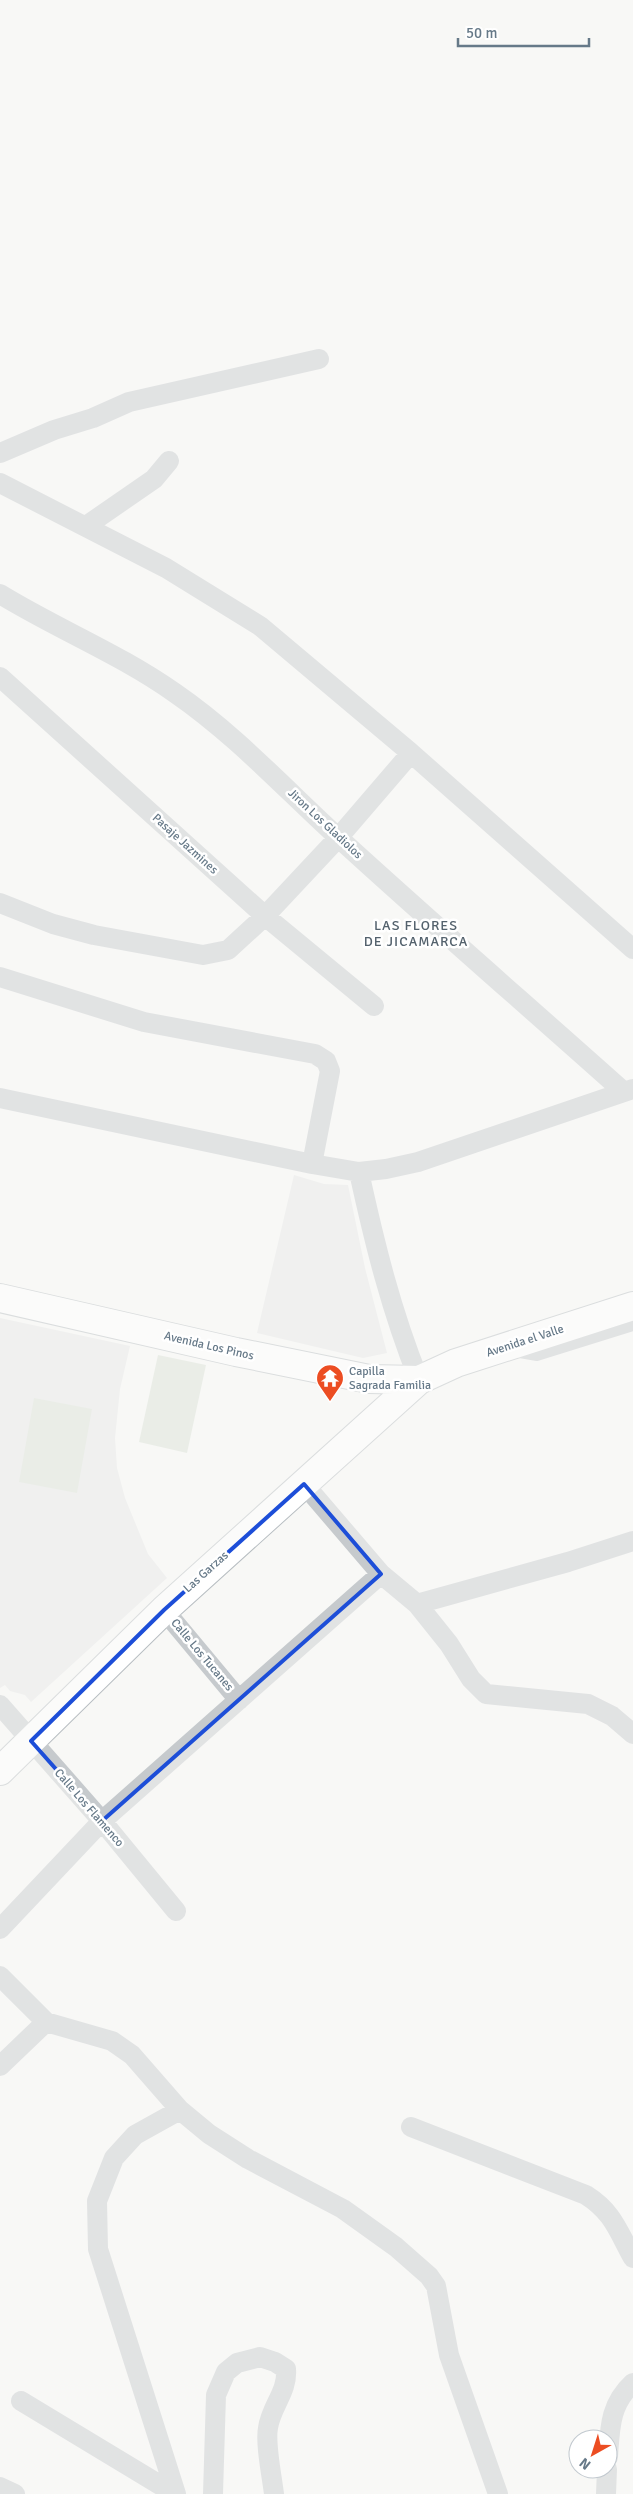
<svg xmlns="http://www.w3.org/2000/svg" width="633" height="2494" viewBox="0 0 633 2494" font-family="Signika,sans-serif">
	<rect width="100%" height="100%" fill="#f8f8f6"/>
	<path fill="#e6e7e7" d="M 294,1175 L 324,1184 L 348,1185 L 365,1268 L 387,1353 L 363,1358 L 257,1333 Z
		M 0,1318 L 130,1346 L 120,1389 L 115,1438 L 117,1468 L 125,1498 L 148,1554 L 167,1578 L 31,1702 L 25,1695 L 10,1691 L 5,1685 L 0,1688 Z"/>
	<path fill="#dae1d6" d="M 158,1355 L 206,1365 L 187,1453 L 139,1442 Z
		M 34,1398 L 92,1409 L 77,1493 L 19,1482 Z"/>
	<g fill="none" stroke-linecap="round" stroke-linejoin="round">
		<g stroke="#b8bec2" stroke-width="30">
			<path id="secondary" d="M 0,1298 L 236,1352 L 369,1379 L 419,1380
				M 0,1771 L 164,1610 L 419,1380 L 456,1363 L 633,1306"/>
		</g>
		<path stroke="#c6cacd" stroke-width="10" d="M 514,1352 L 537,1356 L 633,1326"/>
		<path stroke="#c6cacd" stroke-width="20" d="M 0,453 L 54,430 L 93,418 L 129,402 L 319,359
			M 0,483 L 166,568 L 260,626 L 411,753 L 633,949
			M 86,526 L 154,479 L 169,461
			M 0,594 C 57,629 120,654 175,693 C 236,735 286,790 341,840 C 434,925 530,1008 624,1092
			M 0,677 L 265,916 L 374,1006
			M 0,903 L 53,924 L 94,935 L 203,955 L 228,950 L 265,916 L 338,838 L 411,753
			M 0,977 L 144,1022 L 315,1054 L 326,1061 L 330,1071 L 312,1164
			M 0,1098 L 312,1164 L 359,1172 L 386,1169 L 418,1162 L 633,1089
			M 359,1172 C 375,1245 391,1310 419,1380
			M 304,1484 L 381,1574 L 417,1604 L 449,1644 L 471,1679 L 486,1694 L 588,1704 L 612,1716 L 633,1734
			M 417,1604 L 568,1562 L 633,1541
			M 164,1610 L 239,1700
			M 0,1705 L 102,1821 L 176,1911
			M 0,1929 L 102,1821 L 381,1574
			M 0,1976 L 46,2022 L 112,2041 L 132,2055 L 180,2110 L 209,2134 L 248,2159 L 343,2209 L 396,2247 L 429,2276 L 436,2286 L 449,2355 L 498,2494
			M 0,2066 L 46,2022
			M 411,2127 L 586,2195 C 613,2212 618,2231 633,2258
			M 21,2401 L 175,2494
			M 608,2457 C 610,2427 610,2404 633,2383
			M 0,2487 L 15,2494
			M 176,2494 L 98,2249 L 97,2201 L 114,2158 L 135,2135 L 180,2110
			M 213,2494 L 216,2395 L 226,2372 L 237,2363 L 260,2357 L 275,2362 L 286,2369 C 288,2392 271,2406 268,2428 C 265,2443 272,2477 274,2494
			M 606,2494 L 607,2469"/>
		<use href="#secondary" stroke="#fff" stroke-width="28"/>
	</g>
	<path d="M0 0H633V2494H0ZM 304,1484 L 381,1574 L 102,1821 L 31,1741 L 164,1610 Z" fill="#f8f8f6" fill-opacity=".55" fill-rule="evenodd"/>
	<path fill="none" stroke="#1d4ed8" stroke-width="4" stroke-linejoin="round" d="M 304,1484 L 381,1574 L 102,1821 L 31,1741 L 164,1610 Z"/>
	<defs>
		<g id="temple-pin" transform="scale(1.4375)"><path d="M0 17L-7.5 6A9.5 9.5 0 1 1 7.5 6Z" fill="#ec4d22" stroke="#fff"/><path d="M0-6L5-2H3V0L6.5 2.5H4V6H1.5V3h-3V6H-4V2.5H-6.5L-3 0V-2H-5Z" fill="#fff"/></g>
	</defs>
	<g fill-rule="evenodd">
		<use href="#temple-pin" x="330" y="1378"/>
	</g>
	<g text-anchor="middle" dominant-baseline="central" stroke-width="5" stroke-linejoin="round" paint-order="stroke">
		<g font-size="12" fill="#667988" stroke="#fff">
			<text transform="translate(325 824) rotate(43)">Jiron Los Gladiolos</text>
			<text transform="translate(185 844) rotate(42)">Pasaje Jazmines</text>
			<text transform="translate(525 1341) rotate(-18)">Avenida el Valle</text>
			<text transform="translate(209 1346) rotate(13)">Avenida Los Pinos</text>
			<text transform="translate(206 1572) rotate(-42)">Las Garzas</text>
			<text transform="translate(202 1655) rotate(50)">Calle Los Tucanes</text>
			<text transform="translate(89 1808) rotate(49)">Calle Los Flamenco</text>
		</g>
		<g font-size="12" fill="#667988" stroke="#fff" text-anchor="start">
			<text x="349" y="1371">Capilla<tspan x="349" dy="14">Sagrada Familia</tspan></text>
		</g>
		<g font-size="14" letter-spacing="1" fill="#54626d" stroke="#fff">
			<text x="416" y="925">LAS FLORES<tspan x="416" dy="16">DE JICAMARCA</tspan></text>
		</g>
	</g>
	<g transform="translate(593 2454) rotate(219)"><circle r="24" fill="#ffffff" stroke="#c2c9cf"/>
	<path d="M0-4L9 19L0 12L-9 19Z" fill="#ec4d22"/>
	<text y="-8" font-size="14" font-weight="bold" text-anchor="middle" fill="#667988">N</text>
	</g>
	<path d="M458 38v8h131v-8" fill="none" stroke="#667988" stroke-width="2.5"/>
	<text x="466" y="38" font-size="15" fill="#667988" stroke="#ffffff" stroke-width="4" paint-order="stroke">50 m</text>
</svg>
